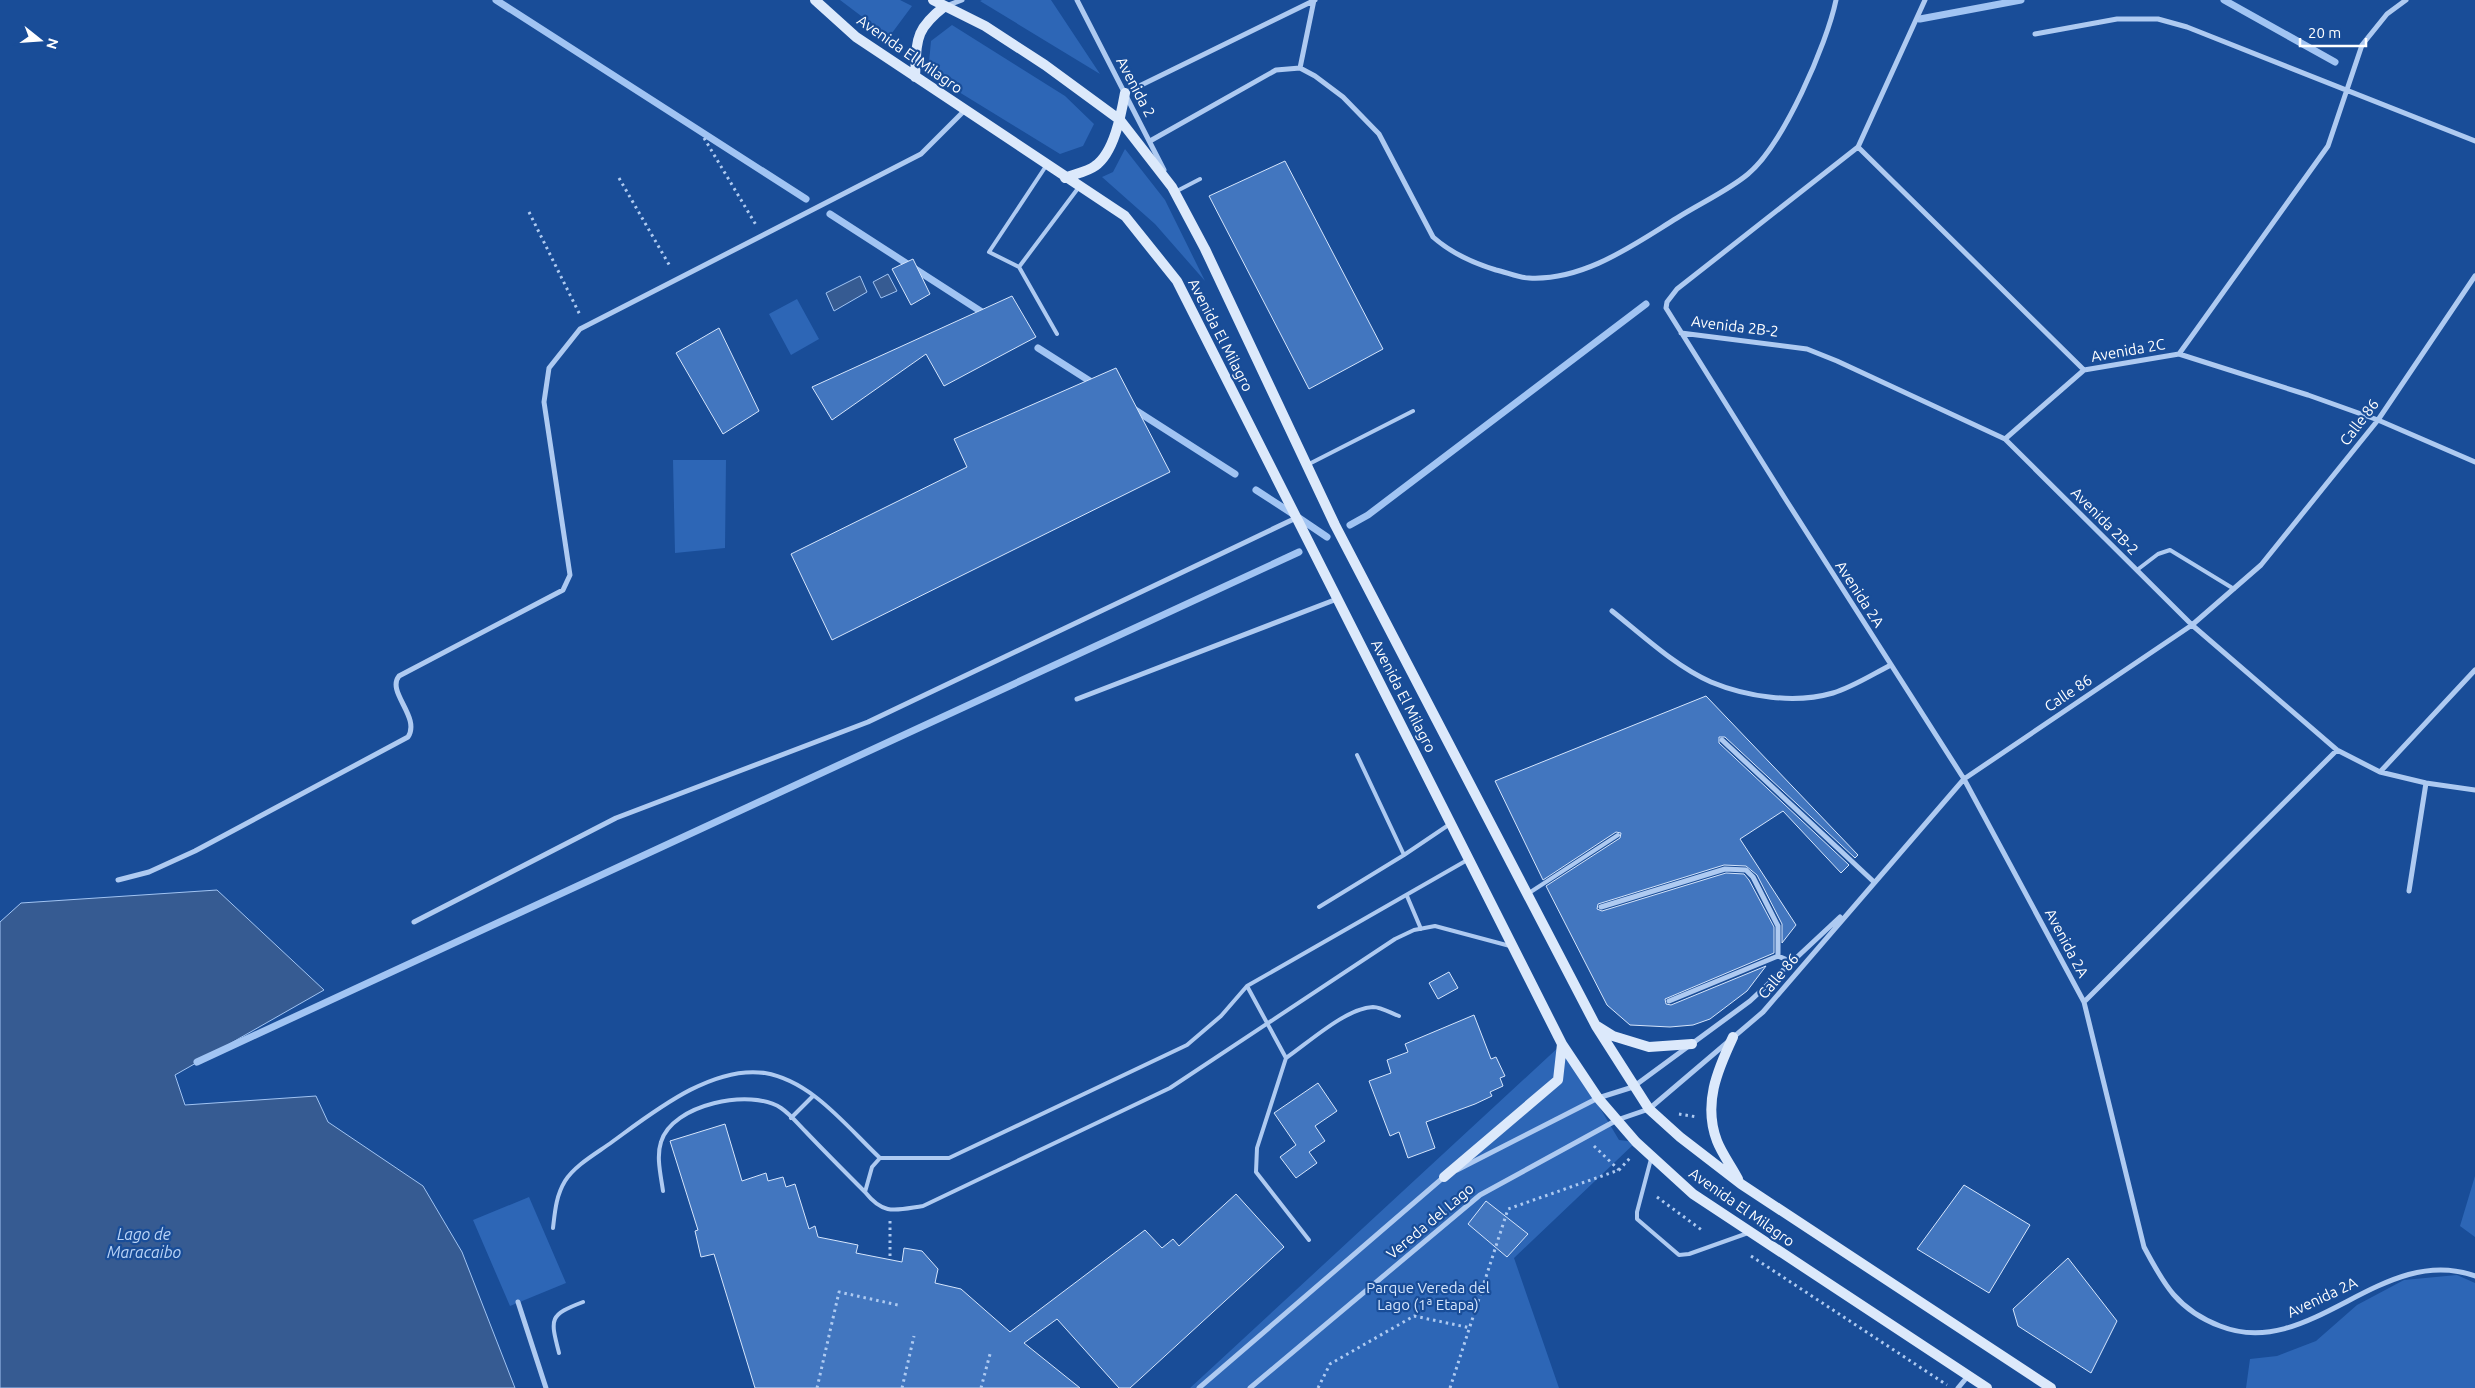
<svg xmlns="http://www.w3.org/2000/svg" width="2475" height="1388" viewBox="0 0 2475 1388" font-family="Ubuntu,sans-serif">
	<rect width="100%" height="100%" fill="#194d98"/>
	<path fill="#2d66b6" d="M 840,0 L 900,0 L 912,6 L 889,37 Z
		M 982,0 L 1051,0 L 1100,74 L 980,1 Z
		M 952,25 L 1065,96 L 1094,124 L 1083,146 L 1060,154 L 928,73 L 931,41 Z
		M 1125,149 L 1165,200 L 1205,281 L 1155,224 L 1102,177 L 1113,172 Z
		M 797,299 L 819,339 L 791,355 L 769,314 Z
		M 673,460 L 726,460 L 725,548 L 675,553 Z
		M 1562,1044 L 1619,1140 L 1636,1142 L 1514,1258 L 1559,1388 L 1190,1388 Z
		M 2475,1176 L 2475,1237 L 2460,1226 Z
		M 529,1197 L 566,1283 L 510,1306 L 473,1220 Z
		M 2457,1275 L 2475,1283 L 2475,1388 L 2246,1388 L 2250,1359 L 2277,1356 L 2316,1341 L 2357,1305 L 2404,1280 Z"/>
	<path fill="#365b92" stroke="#a1c4f3" d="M 888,274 L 897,291 L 881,298 L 873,282 Z
		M 860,276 L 867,292 L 834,311 L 826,293 Z
		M 217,890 L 324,990 L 175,1075 L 185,1105 L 316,1096 L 328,1122 L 423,1186 L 462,1252 L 515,1388 L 0,1388 L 0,922 L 21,903 Z"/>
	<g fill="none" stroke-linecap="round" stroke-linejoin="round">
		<path stroke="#a1c4f3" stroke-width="7" d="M 496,0 L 806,199
			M 2224,0 L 2335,62
			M 1920,19 L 2021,0
			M 830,214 L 988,316
			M 1038,348 L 1096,385
			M 1132,408 L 1235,474
			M 1256,490 L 1293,514
			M 1299,518 L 1327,537
			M 1350,525 L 1368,515 L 1646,304
			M 197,1062 L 1299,552"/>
	</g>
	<path fill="#4276bf" stroke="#d5e5fc" d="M 1285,161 L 1383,349 L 1309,389 L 1209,196 Z
		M 913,259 L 930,294 L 911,305 L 892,269 Z
		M 1012,296 L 1036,337 L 944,386 L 926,354 L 832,420 L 812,387 Z
		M 719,328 L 759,411 L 723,434 L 676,353 Z
		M 1116,368 L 1170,472 L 832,640 L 791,554 L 967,467 L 954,439 Z
		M 1706,696 L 1858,855 L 1855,858 L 1725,737 L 1719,737 L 1719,743 L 1849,865 L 1841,873 L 1783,811 L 1740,839 L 1796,925 L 1782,943 L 1782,924 L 1757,875 L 1746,866 L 1724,865 L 1598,904 L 1597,909 L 1602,911 L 1726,873 L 1744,874 L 1749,880 L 1774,927 L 1774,953 L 1665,999 L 1666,1004 L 1671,1005 L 1766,966 L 1747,991 L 1710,1019 L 1693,1025 L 1670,1027 L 1630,1025 L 1607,1005 L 1546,886 L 1620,838 L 1621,833 L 1616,832 L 1543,880 L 1495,781 Z
		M 1449,972 L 1458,988 L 1438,999 L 1429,983 Z
		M 1474,1015 L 1491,1059 L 1496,1057 L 1505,1076 L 1500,1078 L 1503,1086 L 1490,1092 L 1492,1096 L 1475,1104 L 1426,1122 L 1435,1148 L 1408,1158 L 1399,1132 L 1390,1136 L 1369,1081 L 1391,1073 L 1387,1060 L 1408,1052 L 1405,1044 Z
		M 1318,1083 L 1337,1111 L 1315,1126 L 1325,1141 L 1309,1152 L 1317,1163 L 1296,1178 L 1280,1157 L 1296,1145 L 1274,1113 Z
		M 725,1124 L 742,1181 L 766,1173 L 768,1181 L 783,1177 L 786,1187 L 795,1184 L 809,1229 L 815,1226 L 818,1237 L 858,1245 L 856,1253 L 902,1262 L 904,1248 L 922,1251 L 938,1269 L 935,1283 L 961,1289 L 1010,1332 L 1145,1230 L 1162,1248 L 1173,1239 L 1179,1246 L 1236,1194 L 1284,1247 L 1130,1388 L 1119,1388 L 1057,1319 L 1024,1343 L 1080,1388 L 755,1388 L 714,1254 L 701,1257 L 695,1231 L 698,1230 L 670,1141 Z
		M 1964,1185 L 2030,1225 L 1989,1293 L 1917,1249 Z
		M 1486,1201 L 1528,1234 L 1507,1257 L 1468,1224 Z
		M 2068,1258 L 2117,1321 L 2091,1373 L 2018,1326 L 2013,1309 Z"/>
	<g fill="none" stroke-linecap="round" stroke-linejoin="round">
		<path stroke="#aecaf1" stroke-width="3" stroke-dasharray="2.5 4" stroke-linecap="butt" d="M 704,138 L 756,225
			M 619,178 L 671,268
			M 529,212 L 580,315
			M 1679,1114 L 1697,1117
			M 1594,1146 L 1619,1170
			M 1657,1197 L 1703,1231
			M 890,1221 L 890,1259
			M 1751,1256 L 1947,1385
			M 817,1388 L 839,1292 L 898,1305
			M 902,1388 L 914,1336
			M 981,1388 L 990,1354
			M 1318,1388 L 1330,1364 L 1414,1316 L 1471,1328
			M 1450,1388 L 1508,1209 L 1619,1170 L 1630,1158"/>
		<path stroke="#aecaf1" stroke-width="4" d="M 1046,166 L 989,252 L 1019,267 L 1057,334
			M 1175,192 L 1200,179
			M 1019,267 L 1079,187
			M 1309,464 L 1413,411
			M 2137,570 L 2158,554 L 2170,550 L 2234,589
			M 1357,755 L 1404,855
			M 1529,893 L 1618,835
			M 1407,896 L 1421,929
			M 1319,907 L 1404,855 L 1450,824
			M 1247,986 L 1286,1058 L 1257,1148 L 1256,1172 L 1309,1240
			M 1286,1058 C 1308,1043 1346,1008 1373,1007 C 1381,1007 1391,1013 1399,1016
			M 791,1118 L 813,1096
			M 1651,1159 L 1637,1212 L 1637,1219 L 1679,1255 L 1689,1254 L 1748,1233
			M 663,1191 C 661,1176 656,1157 661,1142 C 672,1104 751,1088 781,1108 C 790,1114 798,1124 806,1132 C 825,1152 845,1172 865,1192 C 884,1216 896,1210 923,1206 L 1170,1088 L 1395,939 L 1414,930 L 1435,926 L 1510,946
			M 865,1192 L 872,1167 L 880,1158
			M 553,1228 C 555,1211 556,1196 565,1181 C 575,1165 597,1153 612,1142 C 652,1113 711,1065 765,1073 C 812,1081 847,1127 880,1158 L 949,1158 L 1187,1045 L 1221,1016 L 1247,986 L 1469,859
			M 559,1353 C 550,1318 549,1315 583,1302"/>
		<path stroke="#aecaf1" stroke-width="5" d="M 1077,0 L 1164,170
			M 1925,0 L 1858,147 L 1677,289 L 1667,302 L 1666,308 L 1786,500 L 1964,779 L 2084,1002 L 2144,1247 C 2164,1285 2178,1310 2220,1326 C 2310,1362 2382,1242 2475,1276
			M 946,6 L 962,0
			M 2035,34 L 2117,19 L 2158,19 L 2187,27 L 2475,141
			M 1300,68 L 1314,0
			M 1125,93 L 1315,0
			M 1150,141 L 1276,70 L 1300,68 L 1315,76 L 1343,97 L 1379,134 L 1433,237 C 1451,253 1473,263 1496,270 C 1506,272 1519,278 1529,278 C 1584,281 1633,245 1677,218 C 1699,204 1729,190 1748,174 C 1783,145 1827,44 1836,0
			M 1858,147 L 2084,370 L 2179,354 L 2308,395 L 2378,420 L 2475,462
			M 1681,333 L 1807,349 L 1837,361 L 2005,439 L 2192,625 L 2337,750 L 2380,772 L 2426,783 L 2475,790
			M 2179,354 L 2328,146 L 2362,45 L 2387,14 L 2406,0
			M 2005,439 L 2084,370
			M 1612,611 C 1641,634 1676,667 1711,682 C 1747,697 1795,704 1833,693 C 1853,687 1873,674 1891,665
			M 1077,699 L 1337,599
			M 1722,740 L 1874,882
			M 2380,772 L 2475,670
			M 118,880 L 149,872 L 195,851 L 408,737 C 421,717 386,692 399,676 L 563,590 L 570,575 L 544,402 L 549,368 L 580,329 L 921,154 L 964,111
			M 2409,891 L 2426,783
			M 1601,907 L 1725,869 L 1746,870 L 1753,877 L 1778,926 L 1778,956 L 1792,962
			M 414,922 L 616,818 L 868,722 L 1296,518
			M 1669,1001 L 1778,956
			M 2084,1002 L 2337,750
			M 1457,1170 L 1598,1098 L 1633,1087 L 1750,1001 L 1840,917
			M 518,1302 L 546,1388
			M 1199,1388 L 1445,1176
			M 1250,1388 L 1480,1195 L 1617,1120 L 1649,1109 L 1763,1012 L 1964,779 L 2192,625 L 2261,565 L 2378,420 L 2475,276
			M 1958,1388 L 1968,1376"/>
		<path stroke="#dce9fb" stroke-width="10" d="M 815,0 L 856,37 L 1125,216 L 1177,281 L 1562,1044 L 1598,1098 L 1636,1142 L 1693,1194 L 1987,1388
			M 933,0 L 985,26 L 1045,65 L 1120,120 L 1172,187 L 1205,249 L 1335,525 L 1596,1026 L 1649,1109 L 1680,1137 L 1741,1184 L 2051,1388
			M 915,77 C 917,40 914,30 945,6
			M 1065,178 C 1074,174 1087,172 1095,166 C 1114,153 1121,115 1125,93
			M 1597,1026 L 1613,1036 L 1649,1047 L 1692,1044
			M 1733,1037 C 1717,1071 1703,1104 1717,1141 C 1722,1154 1732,1167 1738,1179
			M 1444,1177 L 1558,1080 L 1562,1044"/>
	</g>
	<g text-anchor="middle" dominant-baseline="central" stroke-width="4.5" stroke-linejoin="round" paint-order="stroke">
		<g font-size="15" fill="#fff" stroke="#194d98">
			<text transform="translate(910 54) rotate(35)">Avenida El Milagro</text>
			<text transform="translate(1136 87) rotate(62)">Avenida 2</text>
			<text transform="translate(1735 326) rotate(7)">Avenida 2B-2</text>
			<text transform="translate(1221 335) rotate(63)">Avenida El Milagro</text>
			<text transform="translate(2128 350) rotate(-10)">Avenida 2C</text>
			<text transform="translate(2359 422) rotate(-53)">Calle 86</text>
			<text transform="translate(2105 521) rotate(45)">Avenida 2B-2</text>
			<text transform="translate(1860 594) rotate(57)">Avenida 2A</text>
			<text transform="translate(2068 693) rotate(-34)">Calle 86</text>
			<text transform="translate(1404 696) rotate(63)">Avenida El Milagro</text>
			<text transform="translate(2067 943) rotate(62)">Avenida 2A</text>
			<text transform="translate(1778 976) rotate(-50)">Calle 86</text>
			<text transform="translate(1742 1207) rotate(35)">Avenida El Milagro</text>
			<text transform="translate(1430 1221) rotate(-40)">Vereda del Lago</text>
			<text transform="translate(2322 1297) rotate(-25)">Avenida 2A</text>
		</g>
		<g font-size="15" fill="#d5e5fc" stroke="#194d98">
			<text x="1428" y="1287">Parque Vereda del<tspan x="1428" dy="17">Lago (1ª Etapa)</tspan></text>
		</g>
		<g font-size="16" font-style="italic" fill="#bad4f7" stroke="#194d98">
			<text x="144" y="1234">Lago de<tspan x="144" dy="18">Maracaibo</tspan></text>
		</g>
	</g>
	<g transform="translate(40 40) rotate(107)" stroke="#194d98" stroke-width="4" paint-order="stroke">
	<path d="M0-4L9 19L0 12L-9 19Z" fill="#ffffff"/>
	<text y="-8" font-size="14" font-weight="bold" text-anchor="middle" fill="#ffffff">N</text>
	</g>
	<path d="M2300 38v8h66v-8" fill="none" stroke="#ffffff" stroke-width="2.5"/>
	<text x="2308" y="38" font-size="15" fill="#ffffff" stroke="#194d98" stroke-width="4" paint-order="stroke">20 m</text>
</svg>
